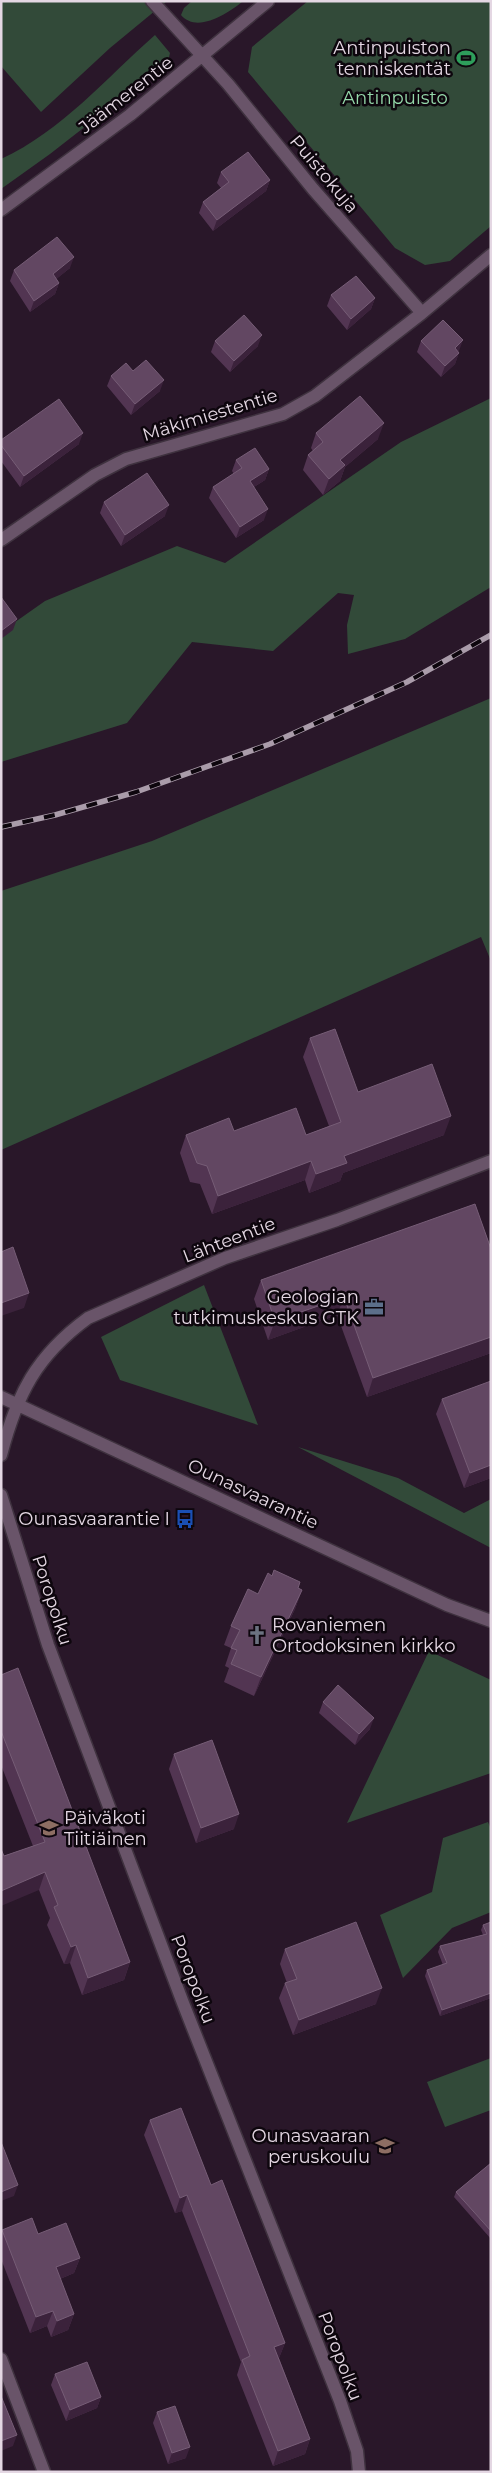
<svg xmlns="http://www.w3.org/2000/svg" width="492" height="2473" viewBox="0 0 492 2473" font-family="Montserrat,sans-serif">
	<rect width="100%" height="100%" fill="#291729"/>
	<path fill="#324a39" d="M 1,1 L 167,1 L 110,48 L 41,112 L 1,66 Z
		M 192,1 L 243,1 C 229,13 197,34 181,15 L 184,8 Z
		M 308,1 L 491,1 L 491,226 L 450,261 L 425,265 L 395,248 L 248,72 L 252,47 Z
		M 155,35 L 170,53 L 168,62 L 50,154 L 1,189 L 1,159 C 62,131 106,78 155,35 Z
		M 491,398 L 491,587 L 405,639 L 348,654 L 347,625 L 354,595 L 338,593 L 273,651 L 192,642 L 127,723 L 1,762 L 1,632 L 45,601 L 177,546 L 225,563 L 401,442 Z
		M 491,698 L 491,961 L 481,937 L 1,1150 L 1,891 L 152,841 Z
		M 204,1285 L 258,1425 L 120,1380 L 101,1337 Z
		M 298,1447 L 398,1478 L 464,1513 L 491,1499 L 491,1548 Z
		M 429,1651 L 491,1680 L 491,1773 L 347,1823 Z
		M 488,1822 L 491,1829 L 491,1912 L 452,1928 L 403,1978 L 380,1915 L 432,1892 L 443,1838 Z
		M 491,2058 L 491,2110 L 445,2127 L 427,2082 Z"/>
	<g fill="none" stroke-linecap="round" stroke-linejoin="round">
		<g stroke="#3f323f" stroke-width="15">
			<path id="minor" d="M 152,1 L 228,84 L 313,189 L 422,313
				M 1,210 L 130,115 L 268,1
				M 1,540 L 95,475 L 126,459 L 283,414 L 315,396 L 422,313 L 491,255
				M 1,1397 L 447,1605 L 491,1621
				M 1,1455 C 17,1394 36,1356 88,1318 L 225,1258 L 337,1220 L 491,1161
				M 1,1495 L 48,1645 L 183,2003 L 340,2401 L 357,2451 L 359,2472
				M 1,2359 L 44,2472"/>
		</g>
		<use href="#minor" stroke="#695469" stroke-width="12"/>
		<g stroke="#aa9caa" stroke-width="5.5">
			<path id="rail" d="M 1,827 L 55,815 L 136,792 L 270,744 L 407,682 L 491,635"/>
		</g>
		<use href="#rail" stroke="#0d060d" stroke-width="4" stroke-dasharray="11" stroke-linecap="butt"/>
	</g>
	<path fill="#523552" d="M 221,172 L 270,180 L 266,191 L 213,231 L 199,213 L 203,202 L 221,188 L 217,183 Z
		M 70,268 L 56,279 L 59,283 L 55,294 L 30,312 L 10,281 L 14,270 Z
		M 331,295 L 375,298 L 371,309 L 347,330 L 327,306 Z
		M 215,341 L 258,346 L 230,372 L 211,352 Z
		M 421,341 L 459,352 L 455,364 L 441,377 L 417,352 Z
		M 133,371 L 160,391 L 131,415 L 107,386 L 111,376 Z
		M 316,433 L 378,439 L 345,467 L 340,481 L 323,495 L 303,470 L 308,455 L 313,451 L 311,448 Z
		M 1,440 L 79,444 L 20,487 L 1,461 Z
		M 236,460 L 269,469 L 265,480 L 254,487 L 264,520 L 236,538 L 209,498 L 213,487 L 234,474 L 232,471 Z
		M 104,502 L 165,516 L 121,546 L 100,513 Z
		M 310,1038 L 358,1092 L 444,1135 L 343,1173 L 340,1181 L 309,1193 L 305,1180 L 212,1214 L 200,1184 L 190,1182 L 180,1153 L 186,1135 L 234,1131 L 306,1135 L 329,1126 L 303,1057 Z
		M 491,1249 L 491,1353 L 367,1397 L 337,1315 L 268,1340 L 254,1299 L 261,1280 Z
		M 442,1399 L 491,1478 L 464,1488 L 436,1414 Z
		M 298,1588 L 302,1590 L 295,1609 L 254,1696 L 224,1682 L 229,1668 L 225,1666 L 231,1648 L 224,1645 L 231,1626 L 258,1594 Z
		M 1,1675 L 130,1962 L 124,1980 L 82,1995 L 70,1963 L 64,1964 L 47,1925 L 50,1918 L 39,1890 L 4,1856 L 33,1846 L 1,1765 Z
		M 323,1702 L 370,1729 L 355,1745 L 319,1713 Z
		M 174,1754 L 234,1829 L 196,1843 L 169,1769 Z
		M 491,1922 L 491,1998 L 440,2016 L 425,1976 L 427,1970 L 443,1965 L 438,1952 L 440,1946 L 483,1935 L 481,1930 L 483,1925 Z
		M 285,1949 L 376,2004 L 293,2035 L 279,1998 L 285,1983 L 287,1983 L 280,1964 Z
		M 150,2120 L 211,2185 L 285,2343 L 279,2358 L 310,2439 L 305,2454 L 273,2466 L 237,2375 L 241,2362 L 182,2211 L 175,2213 L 144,2135 Z
		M 491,2163 L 491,2239 L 454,2197 L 456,2192 Z
		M 2,2230 L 38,2234 L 80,2258 L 74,2273 L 60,2279 L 74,2314 L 68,2330 L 51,2337 L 47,2326 L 30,2333 L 1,2259 Z
		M 55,2374 L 101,2397 L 97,2408 L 66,2421 L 51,2385 Z
		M 157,2412 L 186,2458 L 168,2464 L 153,2423 Z"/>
	<path fill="#3b223b" d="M 270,180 L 266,191 L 213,231 L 217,220 Z
		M 74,257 L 70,268 L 49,285 L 53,274 Z
		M 59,283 L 55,294 L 30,312 L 34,301 Z
		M 375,298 L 371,309 L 347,330 L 351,319 Z
		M 262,335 L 258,346 L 230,372 L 234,361 Z
		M 463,340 L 459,351 L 451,359 L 455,348 Z
		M 459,353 L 455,364 L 441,377 L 445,366 Z
		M 164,380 L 160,391 L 131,415 L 135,404 Z
		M 384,423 L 378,439 L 345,467 L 340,481 L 323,495 L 329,479 L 340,460 Z
		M 83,433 L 79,444 L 20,487 L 24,476 Z
		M 269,469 L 265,480 L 246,492 L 250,481 Z
		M 169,505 L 165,516 L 121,546 L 125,535 Z
		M 268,509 L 264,520 L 236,538 L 240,527 Z
		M 17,619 L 13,630 L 1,639 L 1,631 Z
		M 451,1116 L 444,1135 L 343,1173 L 340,1181 L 309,1193 L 316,1174 L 344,1156 Z
		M 311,1161 L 305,1180 L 212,1214 L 218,1196 Z
		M 29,1293 L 24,1308 L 1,1316 L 1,1303 Z
		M 344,1297 L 337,1315 L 268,1340 L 275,1321 Z
		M 491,1337 L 491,1353 L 367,1397 L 373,1378 Z
		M 491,1465 L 491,1478 L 464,1488 L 470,1473 Z
		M 302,1590 L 295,1609 L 254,1696 L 261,1677 Z
		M 374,1718 L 370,1729 L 355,1745 L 359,1734 Z
		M 239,1814 L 234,1829 L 196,1843 L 201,1828 Z
		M 45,1872 L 39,1890 L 1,1906 L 1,1891 Z
		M 76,1945 L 70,1963 L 64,1964 L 71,1947 Z
		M 130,1962 L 124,1980 L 82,1995 L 88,1978 Z
		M 382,1988 L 376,2004 L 293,2035 L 299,2020 Z
		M 491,1993 L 491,1998 L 440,2016 L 442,2010 Z
		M 18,2185 L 14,2196 L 1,2201 L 1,2192 Z
		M 187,2195 L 182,2211 L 175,2213 L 180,2198 Z
		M 80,2258 L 74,2273 L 50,2283 L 56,2267 Z
		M 53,2311 L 47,2326 L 30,2333 L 36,2317 Z
		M 74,2314 L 68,2330 L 51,2337 L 57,2321 Z
		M 285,2343 L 279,2358 L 269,2362 L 274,2347 Z
		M 101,2397 L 97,2408 L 66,2421 L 70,2410 Z
		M 17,2435 L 13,2446 L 1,2451 L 1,2441 Z
		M 310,2439 L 305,2454 L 273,2466 L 278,2451 Z
		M 190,2447 L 186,2458 L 168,2464 L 172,2453 Z"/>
	<path fill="#624762" stroke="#765d76" d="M 248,152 L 270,180 L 217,220 L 203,202 L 229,182 L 221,172 Z
		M 57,237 L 74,257 L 53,274 L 59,283 L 34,301 L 14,270 Z
		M 356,276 L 375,298 L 351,319 L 331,295 Z
		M 244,315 L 262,335 L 234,361 L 215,341 Z
		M 443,320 L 463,340 L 455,348 L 459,353 L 445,366 L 421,341 Z
		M 146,360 L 164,380 L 135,404 L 111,376 L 126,363 L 133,371 Z
		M 360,396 L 384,423 L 340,460 L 345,465 L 329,479 L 308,455 L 323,442 L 316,433 Z
		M 59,399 L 83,433 L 24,476 L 1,445 L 1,440 Z
		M 255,448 L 269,469 L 250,481 L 268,509 L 240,527 L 213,487 L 242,468 L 236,460 Z
		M 147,473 L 169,505 L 125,535 L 104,502 Z
		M 1,597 L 17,619 L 1,631 Z
		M 335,1029 L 358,1092 L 432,1064 L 451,1116 L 344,1156 L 347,1163 L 316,1174 L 311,1161 L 218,1196 L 207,1166 L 197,1163 L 186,1135 L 229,1118 L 234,1131 L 296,1108 L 306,1135 L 341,1122 L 310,1038 Z
		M 475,1204 L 491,1249 L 491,1337 L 373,1378 L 344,1297 L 275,1321 L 261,1280 Z
		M 13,1247 L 29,1293 L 1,1303 L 1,1252 Z
		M 491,1381 L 491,1465 L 470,1473 L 442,1399 Z
		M 274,1570 L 300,1582 L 298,1588 L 302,1590 L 261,1677 L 231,1664 L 237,1650 L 231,1648 L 240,1630 L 231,1626 L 248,1589 L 258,1594 L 268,1573 L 272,1576 Z
		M 18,1668 L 130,1962 L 88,1978 L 76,1945 L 71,1947 L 54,1907 L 58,1905 L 45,1872 L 1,1891 L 1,1849 L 4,1856 L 45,1842 L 1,1731 L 1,1675 Z
		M 338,1685 L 374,1718 L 359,1734 L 323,1702 Z
		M 212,1740 L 239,1814 L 201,1828 L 174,1754 Z
		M 356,1922 L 382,1988 L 299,2020 L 285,1983 L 297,1979 L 285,1949 Z
		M 491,1922 L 491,1993 L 442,2010 L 427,1970 L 447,1963 L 440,1946 L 487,1934 L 483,1925 Z
		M 181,2108 L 211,2185 L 222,2180 L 285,2343 L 274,2347 L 310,2439 L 278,2451 L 242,2360 L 250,2356 L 187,2195 L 180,2198 L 150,2120 Z
		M 1,2142 L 18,2185 L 1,2192 Z
		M 491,2163 L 491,2231 L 456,2192 Z
		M 32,2218 L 38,2234 L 66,2223 L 80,2258 L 56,2267 L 74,2314 L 57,2321 L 53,2311 L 36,2317 L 2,2230 Z
		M 87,2362 L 101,2397 L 70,2410 L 55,2374 Z
		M 1,2396 L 17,2435 L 1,2441 Z
		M 175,2406 L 190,2447 L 172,2453 L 157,2412 Z"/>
	<defs>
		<g id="stadium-bare" transform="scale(1.5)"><path d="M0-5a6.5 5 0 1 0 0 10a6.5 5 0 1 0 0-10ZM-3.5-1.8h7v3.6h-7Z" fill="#2e9e5b" stroke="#0d060d" stroke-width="2.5" paint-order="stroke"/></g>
		<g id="office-bare" transform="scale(1.5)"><path d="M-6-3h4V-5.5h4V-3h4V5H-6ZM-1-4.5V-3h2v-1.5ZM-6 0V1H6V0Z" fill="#5c6f8a" stroke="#0d060d" stroke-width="2.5" paint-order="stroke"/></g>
		<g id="bus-bare" transform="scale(1.5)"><path d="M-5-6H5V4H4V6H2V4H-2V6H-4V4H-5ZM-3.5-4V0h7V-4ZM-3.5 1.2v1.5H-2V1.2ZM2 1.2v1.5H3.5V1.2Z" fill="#1a4fb4" stroke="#0d060d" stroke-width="2.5" paint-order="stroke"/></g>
		<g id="church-bare" transform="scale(1.5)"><path d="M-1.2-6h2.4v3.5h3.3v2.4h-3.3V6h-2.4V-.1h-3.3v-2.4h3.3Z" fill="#6b7280" stroke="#0d060d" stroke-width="2.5" paint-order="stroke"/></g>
		<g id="school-bare" transform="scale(1.5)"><path d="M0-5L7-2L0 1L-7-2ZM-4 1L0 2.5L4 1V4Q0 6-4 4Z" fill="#8d6e63" stroke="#0d060d" stroke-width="2.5" paint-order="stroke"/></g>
	</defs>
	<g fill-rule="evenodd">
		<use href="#stadium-bare" x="466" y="58"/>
		<use href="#office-bare" x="374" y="1307"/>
		<use href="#bus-bare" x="185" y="1519"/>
		<use href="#church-bare" x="257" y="1635"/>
		<use href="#school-bare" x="49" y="1828"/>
		<use href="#school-bare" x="385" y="2146"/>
	</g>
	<g text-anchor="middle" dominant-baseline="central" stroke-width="5" stroke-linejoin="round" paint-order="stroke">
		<g font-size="18" fill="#e4d7e3" stroke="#0d060d" text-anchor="end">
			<text x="451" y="48">Antinpuiston<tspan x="451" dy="21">tenniskentät</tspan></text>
			<text x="359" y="1297">Geologian<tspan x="359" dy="21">tutkimuskeskus GTK</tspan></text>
			<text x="170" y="1519">Ounasvaarantie I</text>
			<text x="272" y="1625" text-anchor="start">Rovaniemen<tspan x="272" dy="21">Ortodoksinen kirkko</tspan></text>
			<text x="64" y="1818" text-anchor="start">Päiväkoti<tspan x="64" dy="21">Tiitiäinen</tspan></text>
			<text x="370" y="2136">Ounasvaaran<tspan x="370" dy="21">peruskoulu</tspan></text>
		</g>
		<g font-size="18" fill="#e4d7e3" stroke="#0d060d">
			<text transform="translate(126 95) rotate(-38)">Jäämerentie</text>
			<text transform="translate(324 174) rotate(50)">Puistokuja</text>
			<text transform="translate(210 415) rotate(-17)">Mäkimiestentie</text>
			<text transform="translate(229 1240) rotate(-21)">Lähteentie</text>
			<text transform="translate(253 1494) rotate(25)">Ounasvaarantie</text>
			<text transform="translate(52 1600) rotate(72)">Poropolku</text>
			<text transform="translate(193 1979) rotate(69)">Poropolku</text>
			<text transform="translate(340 2356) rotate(69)">Poropolku</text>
		</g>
		<g font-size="18" fill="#95d8aa" stroke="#0d060d">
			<text x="395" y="98">Antinpuisto</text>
		</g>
	</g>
	<rect width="492" height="2473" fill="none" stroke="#e4d7e3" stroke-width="5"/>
</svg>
